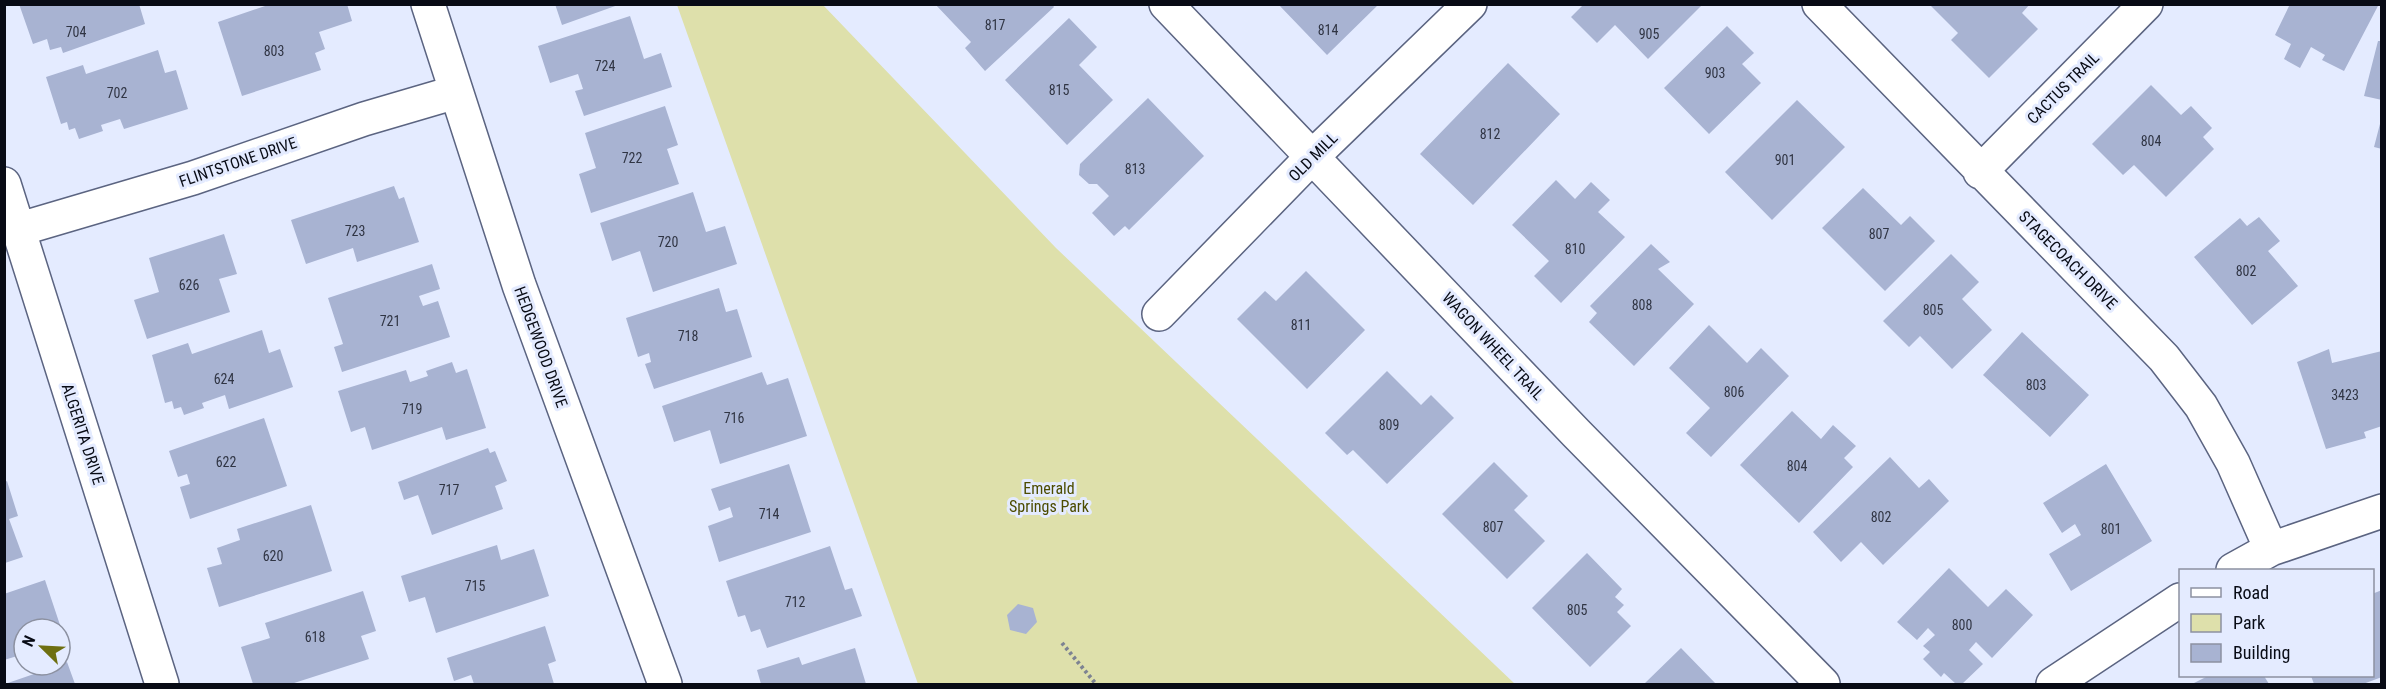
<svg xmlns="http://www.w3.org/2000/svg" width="2386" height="689" viewBox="0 0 2386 689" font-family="'Roboto Condensed',sans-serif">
	<rect width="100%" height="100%" fill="#e4ebff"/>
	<path fill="#dee0ab" d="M 677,5 L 823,5 L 1056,248 L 1515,684 L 918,684 Z"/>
	<path fill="#a8b3d2" d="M 19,4 L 139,4 L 145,24 L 63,53 L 61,47 L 50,50 L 47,39 L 33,44 Z
		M 271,4 L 347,4 L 352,21 L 319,32 L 325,49 L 315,53 L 321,70 L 242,96 L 218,22 Z
		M 555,4 L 618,4 L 618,5 L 562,25 Z
		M 935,4 L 1052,4 L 1054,7 L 985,71 L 965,48 L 971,42 Z
		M 1278,4 L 1379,4 L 1327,55 Z
		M 1584,4 L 1703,4 L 1648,59 L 1615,25 L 1597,43 L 1571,17 Z
		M 1929,4 L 2030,4 L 2022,13 L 2038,29 L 1989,78 L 1951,40 L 1958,33 Z
		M 2290,4 L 2379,4 L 2344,71 L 2322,60 L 2325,55 L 2311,47 L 2300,68 L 2284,59 L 2291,44 L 2275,35 Z
		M 630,16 L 644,59 L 661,53 L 672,87 L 584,116 L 575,91 L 583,89 L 578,74 L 550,83 L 538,46 Z
		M 1069,18 L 1097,47 L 1079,65 L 1113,100 L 1067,145 L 1005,80 Z
		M 1727,26 L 1754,53 L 1742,64 L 1761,83 L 1709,134 L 1664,88 Z
		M 2378,41 L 2382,41 L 2382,100 L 2364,96 Z
		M 158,50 L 165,73 L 176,70 L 188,109 L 124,129 L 120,119 L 101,125 L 103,131 L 79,139 L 75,128 L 69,130 L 67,122 L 61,124 L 46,77 L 83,65 L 86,74 Z
		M 1508,63 L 1560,114 L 1473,205 L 1420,154 Z
		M 2151,85 L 2181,115 L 2191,106 L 2212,128 L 2203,137 L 2214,149 L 2166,197 L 2134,165 L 2123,175 L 2092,144 Z
		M 1148,98 L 1204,156 L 1129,230 L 1125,226 L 1114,236 L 1092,213 L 1109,196 L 1097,184 L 1089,184 L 1079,175 L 1080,164 Z
		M 1797,100 L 1845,147 L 1772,220 L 1725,172 Z
		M 665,106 L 678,145 L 667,149 L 679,184 L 591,213 L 579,174 L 596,168 L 585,133 Z
		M 2381,120 L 2382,120 L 2382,149 L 2374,147 Z
		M 1556,180 L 1575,199 L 1591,182 L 1610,200 L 1598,212 L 1625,237 L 1561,303 L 1534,276 L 1549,261 L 1512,225 Z
		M 394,186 L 399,199 L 404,197 L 419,242 L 357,262 L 353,248 L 306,264 L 291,220 Z
		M 1863,188 L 1901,225 L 1910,216 L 1935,241 L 1885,291 L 1822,228 Z
		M 693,192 L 706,232 L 725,226 L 737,264 L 653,292 L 640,251 L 612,261 L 600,223 Z
		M 2259,217 L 2280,241 L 2268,251 L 2298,286 L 2252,325 L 2194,257 L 2240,218 L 2247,226 Z
		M 224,234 L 237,274 L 219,279 L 230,312 L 147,339 L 134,300 L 159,292 L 149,258 Z
		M 1651,244 L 1670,262 L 1658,269 L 1694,304 L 1634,366 L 1589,322 L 1597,313 L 1590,306 Z
		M 1951,254 L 1979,282 L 1962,299 L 1992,330 L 1952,369 L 1920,336 L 1909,347 L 1883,321 Z
		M 432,264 L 440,289 L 419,296 L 423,306 L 438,301 L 450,337 L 342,372 L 334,347 L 343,344 L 328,298 Z
		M 1306,271 L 1365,330 L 1307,389 L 1237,319 L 1265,291 L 1276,301 Z
		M 719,288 L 726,312 L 737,309 L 752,357 L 654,389 L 645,364 L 651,362 L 649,353 L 638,357 L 626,318 Z
		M 1709,325 L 1747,363 L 1761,348 L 1789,376 L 1711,457 L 1686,433 L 1710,408 L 1669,368 Z
		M 262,330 L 269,353 L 280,349 L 293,387 L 229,409 L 225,395 L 202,403 L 204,408 L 184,415 L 181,407 L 174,409 L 172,401 L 165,403 L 152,355 L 188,343 L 192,354 Z
		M 2022,332 L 2089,395 L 2050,437 L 1983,375 Z
		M 2329,349 L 2332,363 L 2382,351 L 2382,426 L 2364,432 L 2366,438 L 2326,449 L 2297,362 Z
		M 452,362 L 456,373 L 467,369 L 486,428 L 446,440 L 442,427 L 372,450 L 365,427 L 351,432 L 338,391 L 406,370 L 410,382 L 428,376 L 426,371 Z
		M 1387,371 L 1421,405 L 1431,395 L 1454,418 L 1387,484 L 1353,450 L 1347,455 L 1325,433 Z
		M 762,372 L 767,385 L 788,378 L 807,436 L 720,464 L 710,430 L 674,442 L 662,406 Z
		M 1792,411 L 1821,439 L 1833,425 L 1856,446 L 1844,458 L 1853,467 L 1799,523 L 1740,465 Z
		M 264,418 L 287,486 L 190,519 L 180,487 L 190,484 L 187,474 L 178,477 L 169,451 Z
		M 488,448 L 490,453 L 495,451 L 507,481 L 495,486 L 503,509 L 432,535 L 418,495 L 404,500 L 398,482 Z
		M 1890,457 L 1919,488 L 1929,479 L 1949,501 L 1883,565 L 1861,542 L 1841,562 L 1813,532 Z
		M 1494,462 L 1528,496 L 1514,510 L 1545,541 L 1507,579 L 1442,514 Z
		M 789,464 L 811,532 L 719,562 L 708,526 L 733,517 L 730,507 L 719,511 L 711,489 Z
		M 2106,464 L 2152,541 L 2071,591 L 2049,554 L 2081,535 L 2075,524 L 2062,533 L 2043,503 Z
		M 7,481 L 18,516 L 9,519 L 23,557 L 5,563 L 5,482 Z
		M 311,505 L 332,571 L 219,607 L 207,568 L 222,564 L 217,548 L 240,540 L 237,529 Z
		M 497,545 L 501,560 L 534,549 L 549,596 L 436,633 L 425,597 L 409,602 L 401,576 Z
		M 830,546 L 845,590 L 852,588 L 862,616 L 767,648 L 760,629 L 751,632 L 745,615 L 738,617 L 726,581 Z
		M 1587,553 L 1622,589 L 1615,597 L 1624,605 L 1617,612 L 1631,626 L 1590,667 L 1532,608 Z
		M 1949,568 L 1988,607 L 2006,589 L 2033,615 L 1992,658 L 1976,642 L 1969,650 L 1983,664 L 1962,684 L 1956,684 L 1944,673 L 1941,677 L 1923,659 L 1930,652 L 1923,646 L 1935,635 L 1928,628 L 1917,640 L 1897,622 Z
		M 45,580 L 65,640 L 60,642 L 60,629 L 24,629 L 24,654 L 4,660 L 4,594 Z
		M 2382,590 L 2382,677 L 2363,684 L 2314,684 L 2311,676 L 2372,676 L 2372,594 Z
		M 363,591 L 376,631 L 361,636 L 369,659 L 291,684 L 253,684 L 241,647 L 270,638 L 265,623 Z
		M 1018,604 L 1033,608 L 1037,622 L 1026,634 L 1010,630 L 1007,615 Z
		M 545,626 L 556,661 L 548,664 L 554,684 L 474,684 L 471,675 L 454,681 L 447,658 Z
		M 855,648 L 866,684 L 761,684 L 757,670 L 799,657 L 802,665 Z
		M 1681,648 L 1716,684 L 1644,684 Z
		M 67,662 L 75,684 L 5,684 L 60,665 Z
		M 2208,676 L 2264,676 L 2269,684 L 2192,684 Z"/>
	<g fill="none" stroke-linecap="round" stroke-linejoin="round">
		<g stroke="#5b6481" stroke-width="36">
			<path id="minor" d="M 428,4 L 519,285 L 665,684
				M 1166,4 L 1576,433 L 1823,684
				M 1819,4 L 2164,358 L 2201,406 L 2233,463 L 2271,549
				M 1980,172 L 2146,4
				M 4,184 L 162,684
				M 20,229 L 193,178 L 364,119 L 456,92
				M 1159,314 L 1313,156 L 1470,4
				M 2233,570 L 2271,549 L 2382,511
				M 2053,684 L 2180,600"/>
		</g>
		<path stroke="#7d8392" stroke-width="4" stroke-dasharray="3 3" stroke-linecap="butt" d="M 1062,643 L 1096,684"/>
		<use href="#minor" stroke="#fff" stroke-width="33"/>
	</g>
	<g text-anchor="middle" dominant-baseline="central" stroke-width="6" stroke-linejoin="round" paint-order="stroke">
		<g font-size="14" fill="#303544">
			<text x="995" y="25">817</text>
			<text x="1328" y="30">814</text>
			<text x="76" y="32">704</text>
			<text x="1649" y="34">905</text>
			<text x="274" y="51">803</text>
			<text x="605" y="66">724</text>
			<text x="1715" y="73">903</text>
			<text x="1059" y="90">815</text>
			<text x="117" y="93">702</text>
			<text x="1490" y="134">812</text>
			<text x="2151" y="141">804</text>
			<text x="632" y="158">722</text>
			<text x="1785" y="160">901</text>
			<text x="1135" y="169">813</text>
			<text x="355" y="231">723</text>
			<text x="1879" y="234">807</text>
			<text x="668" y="242">720</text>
			<text x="1575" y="249">810</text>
			<text x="2246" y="271">802</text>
			<text x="189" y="285">626</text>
			<text x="1642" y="305">808</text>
			<text x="1933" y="310">805</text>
			<text x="390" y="321">721</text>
			<text x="1301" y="325">811</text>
			<text x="688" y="336">718</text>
			<text x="224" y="379">624</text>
			<text x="2036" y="385">803</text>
			<text x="1734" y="392">806</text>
			<text x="2345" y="395">3423</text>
			<text x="412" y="409">719</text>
			<text x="734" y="418">716</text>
			<text x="1389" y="425">809</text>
			<text x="226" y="462">622</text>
			<text x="1797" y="466">804</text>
			<text x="449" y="490">717</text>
			<text x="769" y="514">714</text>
			<text x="1881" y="517">802</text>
			<text x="1493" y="527">807</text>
			<text x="2111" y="529">801</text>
			<text x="273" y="556">620</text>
			<text x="475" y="586">715</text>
			<text x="795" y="602">712</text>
			<text x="1577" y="610">805</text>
			<text x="1962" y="625">800</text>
			<text x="315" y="637">618</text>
		</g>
		<g font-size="16" fill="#080b15" stroke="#e4ebff">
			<text transform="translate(2063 88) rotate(-45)">CACTUS TRAIL</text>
			<text transform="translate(1313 157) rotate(-45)">OLD MILL</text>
			<text transform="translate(238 162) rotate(-19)">FLINTSTONE DRIVE</text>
			<text transform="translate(2068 260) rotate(45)">STAGECOACH DRIVE</text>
			<text transform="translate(1493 346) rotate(47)">WAGON WHEEL TRAIL</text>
			<text transform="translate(541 347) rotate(70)">HEDGEWOOD DRIVE</text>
			<text transform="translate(83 434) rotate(72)">ALGERITA DRIVE</text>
		</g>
		<g font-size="16" fill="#4c4c00" stroke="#e4ebff">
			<text x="1049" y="488">Emerald<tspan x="1049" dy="18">Springs Park</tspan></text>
		</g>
	</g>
	<rect width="2386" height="689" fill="none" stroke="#080b15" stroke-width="12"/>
	<rect x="2179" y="569" width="195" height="108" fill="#e4ebff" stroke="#8c91a1" stroke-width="1.5"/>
	<rect x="2191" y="588" width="30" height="9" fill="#ffffff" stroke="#8c91a1" stroke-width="1.5"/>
	<text x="2233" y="599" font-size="18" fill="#080b15">Road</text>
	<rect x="2191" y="614" width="30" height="18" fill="#dee0ab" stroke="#8c91a1" stroke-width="1.5"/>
	<text x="2233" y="629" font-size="18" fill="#080b15">Park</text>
	<rect x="2191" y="644" width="30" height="18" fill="#a8b3d2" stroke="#8c91a1" stroke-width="1.5"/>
	<text x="2233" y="659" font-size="18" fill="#080b15">Building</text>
	<g transform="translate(42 647) rotate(294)"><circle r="28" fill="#e4ebff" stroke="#8c91a1" stroke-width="1.5"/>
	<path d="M0-4.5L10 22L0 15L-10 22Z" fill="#6e6f11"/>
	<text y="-9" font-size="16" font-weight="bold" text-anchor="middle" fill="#080b15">N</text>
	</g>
</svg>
